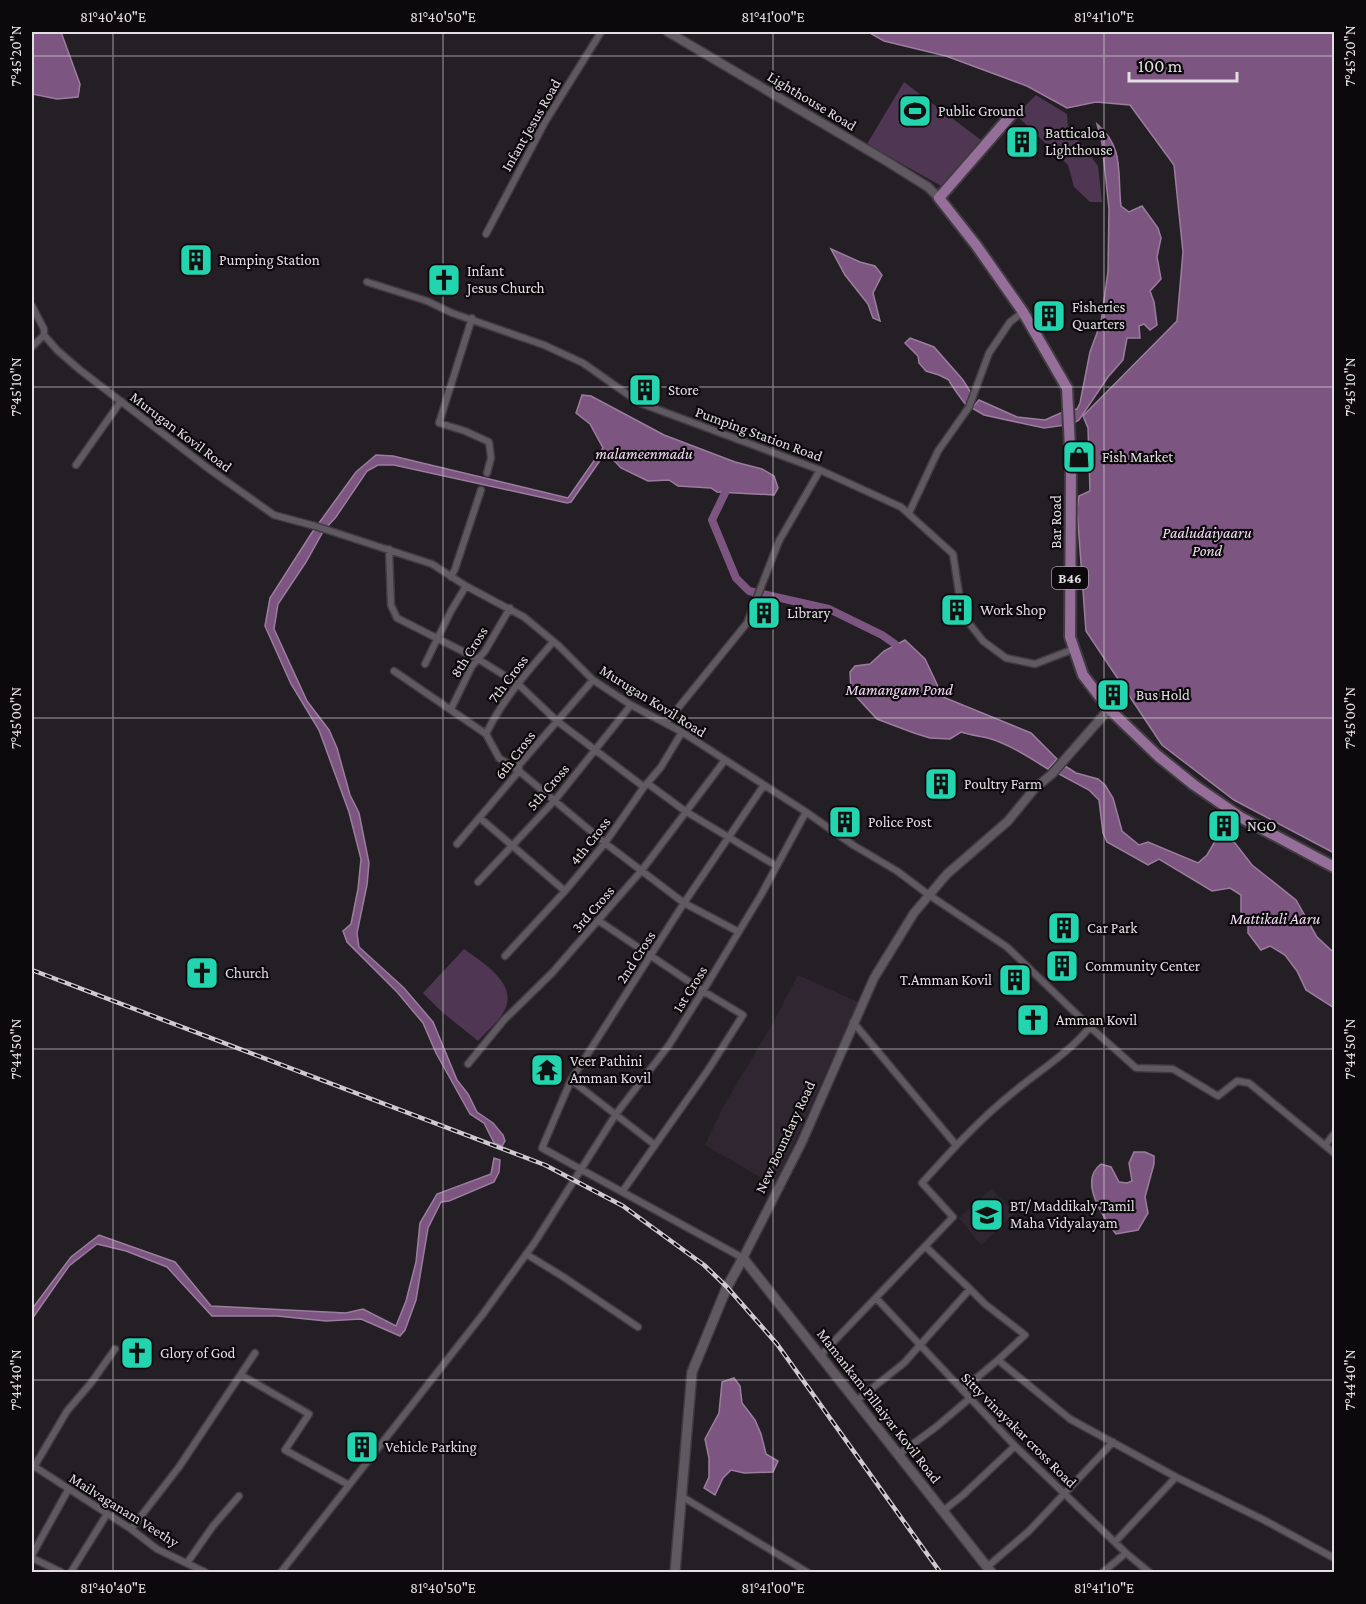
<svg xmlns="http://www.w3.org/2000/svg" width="1366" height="1604" viewBox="0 0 1366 1604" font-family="'Crimson Pro',serif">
	<rect width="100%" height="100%" fill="#241e25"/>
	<path fill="#302631" d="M 798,975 L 858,1002 L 775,1186 L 705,1145 L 723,1107 L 773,1023 Z
		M 991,1189 L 1015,1213 L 981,1245 L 959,1218 Z"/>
	<path fill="#4f3652" d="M 904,82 L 981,140 L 943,187 L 867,144 Z
		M 1036,95 L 1067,114 L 1068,126 L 1098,166 L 1102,202 L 1090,202 L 1074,187 L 1068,165 L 1016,115 Z
		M 464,949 C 483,963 521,985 503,1013 C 497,1023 486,1032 478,1041 L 442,1012 L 423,993 Z"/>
	<path fill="#7d5581" stroke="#9b7e9e" stroke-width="1.5" d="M 32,32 L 61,32 L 80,84 L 78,97 L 57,99 L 32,94 Z
		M 868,32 L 1334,32 L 1334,853 L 1234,800 L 1162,745 L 1086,631 L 1077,509 L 1079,496 L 1090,491 L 1088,428 L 1083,416 L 1177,321 L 1183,252 L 1174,165 L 1130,105 L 1096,102 L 1067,108 L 1027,86 L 946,56 L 884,41 Z
		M 1097,124 C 1125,148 1117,173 1121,206 L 1129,212 L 1142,206 L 1158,228 L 1161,238 L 1157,257 L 1161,279 L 1150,291 L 1154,302 L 1157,325 L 1150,330 L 1144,324 L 1139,326 L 1140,338 L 1127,338 L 1123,360 L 1108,377 L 1079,420 L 1072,424 L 1044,428 L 984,415 L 972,408 L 979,400 L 1017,417 L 1045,420 L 1063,412 L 1077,409 L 1080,403 L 1090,352 L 1101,322 L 1108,271 L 1109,209 L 1102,143 Z
		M 831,249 L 860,262 L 875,266 L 882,275 L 873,293 L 880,321 L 873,318 L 868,304 L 845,275 Z
		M 910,338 L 934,347 L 963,380 L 971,393 L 971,399 L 966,405 C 963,401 950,384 949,380 L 939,375 L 926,371 L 919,363 L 918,356 L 905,343 Z
		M 582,395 L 591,396 L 664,435 L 735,462 L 762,469 L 774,476 L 778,488 L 774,495 L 717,492 L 711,488 L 678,486 L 669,480 L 648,481 L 621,468 L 606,452 L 571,502 L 567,503 L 394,465 L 378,465 L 367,471 L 336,517 L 324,530 L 306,562 L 278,604 L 274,629 L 307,701 L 329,730 L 337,748 L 350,795 L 359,813 L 369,863 L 367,885 L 357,933 L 359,947 L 404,988 L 433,1022 L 457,1080 L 468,1094 L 477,1112 L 493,1123 L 503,1135 L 505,1141 L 502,1146 L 494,1143 L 484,1123 L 470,1114 L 436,1053 L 423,1023 L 397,992 L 347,942 L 343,931 L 351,924 L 358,889 L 361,859 L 349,812 L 319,730 L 291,684 L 265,626 L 270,598 L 311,534 L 356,472 L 376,455 L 393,456 L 568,498 L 603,448 L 590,424 L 576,413 Z
		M 905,640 L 925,659 L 943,697 L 1031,733 L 1057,759 L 1048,769 C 1030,758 1009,744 988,738 C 979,736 970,735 961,732 L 950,739 L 930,738 L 914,733 L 877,719 L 851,691 L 850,672 L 855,666 L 870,664 L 884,651 Z
		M 1065,766 L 1076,773 L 1098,779 L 1105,785 L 1113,798 L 1122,831 L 1139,845 L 1148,842 L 1198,863 L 1207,855 L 1217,838 L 1224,838 L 1235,843 L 1252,865 L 1296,900 L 1317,937 L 1331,950 L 1334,951 L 1334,1008 L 1306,990 L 1297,971 L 1285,955 L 1270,946 L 1261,950 L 1248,933 L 1248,921 L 1241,912 L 1241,895 L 1230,888 L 1212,891 L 1159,859 L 1148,865 L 1107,842 L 1103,833 L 1099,800 L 1089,790 L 1059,774 Z
		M 1134,1152 L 1145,1152 L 1154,1156 L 1154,1164 L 1145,1197 L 1148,1213 L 1138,1230 L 1116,1234 C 1103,1217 1078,1181 1101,1164 L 1111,1167 L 1119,1182 L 1127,1183 L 1132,1181 L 1129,1163 Z
		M 494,1158 L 500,1160 L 499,1172 L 494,1182 L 449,1201 L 441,1202 L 428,1228 L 416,1300 L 405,1330 L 400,1336 L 361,1319 L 326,1321 L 277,1316 L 212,1316 L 167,1267 L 126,1251 L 97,1244 L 69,1266 L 32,1319 L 32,1309 L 71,1257 L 99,1235 L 175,1262 L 211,1306 L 346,1313 L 363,1309 L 396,1326 L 406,1301 L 416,1262 L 420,1223 L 437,1194 L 491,1174 Z
		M 734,1378 L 740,1386 L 742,1403 L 755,1420 L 761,1434 L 766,1454 L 778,1461 L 773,1472 L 744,1473 L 731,1470 L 723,1478 L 715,1495 L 704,1488 L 709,1477 L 709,1458 L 705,1439 L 719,1413 L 722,1382 Z"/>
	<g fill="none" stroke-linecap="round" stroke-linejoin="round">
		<path stroke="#7d5581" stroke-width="8" d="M 725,493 L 712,520 L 736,578 L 749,591 L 829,609 L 882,635 L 895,644"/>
		<g stroke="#403b41" stroke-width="9">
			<path id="minor" d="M 486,234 L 545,122 L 601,32
				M 367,282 L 427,301 L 452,313 L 544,345 L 583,363 L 640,403 L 820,470 L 901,507 L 953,554 L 961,607 L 969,623 L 983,641 L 1006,658 L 1035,664 L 1074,649
				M 32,306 L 44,329 L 44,335 L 32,347
				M 472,318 L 439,423 L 465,431 L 489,442 L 491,458 L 487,473
				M 44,335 L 57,350 L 80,370 L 209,469 L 274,515 L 315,526 L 432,564 L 466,586 L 524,617 L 559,646 L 593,680 L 631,705 L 682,732 L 806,812 L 853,845 L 897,871 L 929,895 L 1007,947 L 1090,1027 L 1136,1068 L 1173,1069 L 1218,1096 L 1237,1081 L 1249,1083 L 1334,1153
				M 76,465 L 121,401
				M 909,513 L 938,451 L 969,407 L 989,353 L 1010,322 L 1023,312
				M 389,549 L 391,605 L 397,618 L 478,659 L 518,684 L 557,721 L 644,787
				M 451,577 L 455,569 L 481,490
				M 425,664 L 451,611 L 466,586
				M 394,671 L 486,734 L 499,758 L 519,771 L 605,843 L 684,903 L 739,932
				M 451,709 L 472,666 L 485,651 L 510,608
				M 666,723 L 747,623 L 779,541 L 820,470
				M 486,734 C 502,700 529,670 553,642
				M 647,783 L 685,811 L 775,865
				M 480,818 L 565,891
				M 457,844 L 519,771 L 519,765 L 593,680
				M 478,882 L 555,800 L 631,705
				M 599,921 L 703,991 L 743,1015 L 708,1070 L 622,1192
				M 505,956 L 565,891 L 605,843 L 644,787 L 661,767 L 682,732
				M 853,1022 L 956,1145
				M 468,1064 L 504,1020 L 552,973 L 642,870 L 725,760
				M 571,1080 L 655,1145
				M 1326,1144 L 1334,1134
				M 526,1254 L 562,1276 L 638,1327
				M 743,1258 L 542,1148 L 571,1080 L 684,903 L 764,785
				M 970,1289 L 985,1304 L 1025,1335 L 998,1360
				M 876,1298 L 1015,1446 L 1126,1553 L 1149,1572
				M 820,1356 L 953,1217 L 922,1183 C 950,1152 978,1121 1010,1095 C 1037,1072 1068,1054 1090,1027
				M 241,1375 L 309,1414 L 285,1450 L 349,1485
				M 962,1390 L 998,1360 L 1070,1419 L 1176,1477 L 1264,1520 L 1334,1558
				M 856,1401 L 904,1363 L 970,1289 L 926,1247
				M 898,1455 L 936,1427 L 969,1399
				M 32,1465 L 131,1529 L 157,1549 L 205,1572
				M 34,1467 L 67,1411 L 91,1383 L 115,1349
				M 681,1496 L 807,1572
				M 943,1511 L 963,1495 L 1015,1446
				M 131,1529 L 179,1467 L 255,1353
				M 1115,1542 L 1176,1477
				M 32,1555 L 68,1490
				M 32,1558 L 61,1572
				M 187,1563 L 213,1526 L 239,1496
				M 987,1567 L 1029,1531 L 1113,1442
				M 71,1572 L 107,1514
				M 281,1572 L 483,1314 L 535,1242 L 616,1114 L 669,1045 L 703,991 L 761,895 L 806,812
				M 1103,1572 L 1126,1553"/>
		</g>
		<g stroke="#403b41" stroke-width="11">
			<path id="tertiary" d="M 668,32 L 888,162 L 928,187 L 939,198
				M 743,1258 L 802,1142 L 874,978 L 914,913 L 947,874 L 1008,821 L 1035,788 L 1052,774 L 1109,709"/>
		</g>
		<g stroke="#403b41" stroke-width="12">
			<path id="secondary" d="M 675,1572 L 692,1372 L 727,1287 L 743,1258 L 991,1572"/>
		</g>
		<g stroke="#403b41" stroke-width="14">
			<path id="primary" d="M 1012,114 L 939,198 L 976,245 L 1023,312 L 1067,388 L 1071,468 L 1070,637 L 1083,675 L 1109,709 L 1158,756 L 1194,785 L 1242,818 L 1334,867"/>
		</g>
		<use href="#minor" stroke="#605961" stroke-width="6"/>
		<use href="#tertiary" stroke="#605961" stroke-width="8"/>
		<use href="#secondary" stroke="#605961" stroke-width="9"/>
		<use href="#primary" stroke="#956e99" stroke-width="10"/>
		<g stroke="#cecacf" stroke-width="4.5">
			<path id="rail" d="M 32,970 L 545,1165 L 623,1206 L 704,1265 L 727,1287 L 777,1344 L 940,1572"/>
		</g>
		<use href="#rail" stroke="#0c090c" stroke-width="2" stroke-dasharray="7" stroke-linecap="butt"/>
	</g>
	<path fill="none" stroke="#e2dee2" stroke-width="1.5" stroke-opacity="0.45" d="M 113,32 L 113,1572M 443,32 L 443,1572M 773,32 L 773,1572M 1104,32 L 1104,1572M 32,56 L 1334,56M 32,387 L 1334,387M 32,718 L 1334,718M 32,1049 L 1334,1049M 32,1380 L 1334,1380"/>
	<defs>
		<g id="stadium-square" transform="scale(1.725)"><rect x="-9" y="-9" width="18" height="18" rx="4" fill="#22d5af" stroke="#0c090c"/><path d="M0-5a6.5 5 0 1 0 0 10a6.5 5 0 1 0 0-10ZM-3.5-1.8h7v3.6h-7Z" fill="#111"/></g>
		<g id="building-square" transform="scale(1.725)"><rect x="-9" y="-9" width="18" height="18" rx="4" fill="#22d5af" stroke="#0c090c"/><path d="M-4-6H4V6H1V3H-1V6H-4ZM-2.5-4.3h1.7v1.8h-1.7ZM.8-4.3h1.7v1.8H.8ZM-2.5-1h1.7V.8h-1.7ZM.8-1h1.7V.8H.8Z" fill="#111"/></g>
		<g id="church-square" transform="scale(1.725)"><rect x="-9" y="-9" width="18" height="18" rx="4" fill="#22d5af" stroke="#0c090c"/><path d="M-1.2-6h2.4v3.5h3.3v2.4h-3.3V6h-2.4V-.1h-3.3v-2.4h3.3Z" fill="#111"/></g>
		<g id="shop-square" transform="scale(1.725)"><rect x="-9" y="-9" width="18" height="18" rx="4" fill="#22d5af" stroke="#0c090c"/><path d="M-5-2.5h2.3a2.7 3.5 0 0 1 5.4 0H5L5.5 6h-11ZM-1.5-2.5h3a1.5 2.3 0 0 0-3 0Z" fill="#111"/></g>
		<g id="temple-square" transform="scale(1.725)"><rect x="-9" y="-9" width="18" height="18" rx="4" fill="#22d5af" stroke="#0c090c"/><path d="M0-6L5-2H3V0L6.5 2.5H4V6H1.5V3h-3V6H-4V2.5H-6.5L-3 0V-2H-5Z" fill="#111"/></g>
		<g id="school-square" transform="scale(1.725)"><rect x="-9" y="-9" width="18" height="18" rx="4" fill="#22d5af" stroke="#0c090c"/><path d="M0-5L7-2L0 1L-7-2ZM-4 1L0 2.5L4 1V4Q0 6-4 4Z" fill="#111"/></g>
	</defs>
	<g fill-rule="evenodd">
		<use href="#stadium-square" x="915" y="111"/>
		<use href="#building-square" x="1022" y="142"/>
		<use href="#building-square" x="196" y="260"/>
		<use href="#church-square" x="444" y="280"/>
		<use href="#building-square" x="1049" y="316"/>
		<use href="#building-square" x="645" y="390"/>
		<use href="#shop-square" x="1079" y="457"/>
		<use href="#building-square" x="957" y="610"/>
		<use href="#building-square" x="764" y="613"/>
		<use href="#building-square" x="1113" y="695"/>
		<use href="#building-square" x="941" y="784"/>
		<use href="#building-square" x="845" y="822"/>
		<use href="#building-square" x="1224" y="826"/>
		<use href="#building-square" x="1064" y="928"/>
		<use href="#building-square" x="1062" y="966"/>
		<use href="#church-square" x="202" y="973"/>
		<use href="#building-square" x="1015" y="980"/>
		<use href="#church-square" x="1033" y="1020"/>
		<use href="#temple-square" x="547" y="1070"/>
		<use href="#school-square" x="987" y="1215"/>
		<use href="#church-square" x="137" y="1353"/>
		<use href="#building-square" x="362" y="1447"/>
	</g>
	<g text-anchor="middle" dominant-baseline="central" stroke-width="4.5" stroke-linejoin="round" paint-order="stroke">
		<rect fill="#0c090c" stroke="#a29ea2" stroke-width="1.5" x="1052" y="567" width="36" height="22" rx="4.5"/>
		<g font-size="14" font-weight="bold" fill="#e2dee2">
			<text x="1070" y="578">B46</text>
		</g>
		<g font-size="15" fill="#e2dee2" stroke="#0c090c">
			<text transform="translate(812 101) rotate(31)">Lighthouse Road</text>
			<text transform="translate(531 125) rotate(-60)">Infant Jesus Road</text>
			<text transform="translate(181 432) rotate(37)">Murugan Kovil Road</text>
			<text transform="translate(759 434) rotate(20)">Pumping Station Road</text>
			<text transform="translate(1056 522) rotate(-90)">Bar Road</text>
			<text transform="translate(469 652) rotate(-58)">8th Cross</text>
			<text transform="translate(508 679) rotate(-53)">7th Cross</text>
			<text transform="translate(653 701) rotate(32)">Murugan Kovil Road</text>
			<text transform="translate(515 755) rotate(-53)">6th Cross</text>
			<text transform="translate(548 787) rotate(-49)">5th Cross</text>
			<text transform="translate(590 841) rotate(-52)">4th Cross</text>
			<text transform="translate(593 909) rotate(-49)">3rd Cross</text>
			<text transform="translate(636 957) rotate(-57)">2nd Cross</text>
			<text transform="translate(690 989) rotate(-58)">1st Cross</text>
			<text transform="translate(785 1137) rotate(-65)">New Boundary Road</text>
			<text transform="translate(879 1406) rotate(52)">Mamankam Pillaiyar Kovil Road</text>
			<text transform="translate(1019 1430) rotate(45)">Sitty vinayakar cross Road</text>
			<text transform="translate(124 1510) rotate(32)">Mailvaganam Veethy</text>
		</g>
		<g font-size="15" fill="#e2dee2" stroke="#0c090c" text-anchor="start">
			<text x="938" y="111">Public Ground</text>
			<text x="1045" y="133">Batticaloa<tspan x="1045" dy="17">Lighthouse</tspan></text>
			<text x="219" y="260">Pumping Station</text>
			<text x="467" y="271">Infant<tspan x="467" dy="17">Jesus Church</tspan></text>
			<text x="1072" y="307">Fisheries<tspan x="1072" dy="17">Quarters</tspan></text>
			<text x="668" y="390">Store</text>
			<text x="1102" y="457">Fish Market</text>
			<text x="980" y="610">Work Shop</text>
			<text x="787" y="613">Library</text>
			<text x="1136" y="695">Bus Hold</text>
			<text x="964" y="784">Poultry Farm</text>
			<text x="868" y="822">Police Post</text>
			<text x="1247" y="826">NGO</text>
			<text x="1087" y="928">Car Park</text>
			<text x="1085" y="966">Community Center</text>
			<text x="225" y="973">Church</text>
			<text x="992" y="980" text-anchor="end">T.Amman Kovil</text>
			<text x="1056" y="1020">Amman Kovil</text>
			<text x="570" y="1061">Veer Pathini<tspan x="570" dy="17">Amman Kovil</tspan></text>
			<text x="1010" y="1206">BT/ Maddikaly Tamil<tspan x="1010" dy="17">Maha Vidyalayam</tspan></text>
			<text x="160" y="1353">Glory of God</text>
			<text x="385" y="1447">Vehicle Parking</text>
		</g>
		<g font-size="16" font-style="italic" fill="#f4dbf6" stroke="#0c090c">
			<text x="644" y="453">malameenmadu</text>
			<text x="1207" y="532">Paaludaiyaaru<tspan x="1207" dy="18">Pond</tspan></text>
			<text x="899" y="689">Mamangam Pond</text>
			<text x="1275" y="918">Mattikali Aaru</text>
		</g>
	</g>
	<rect width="1366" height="1604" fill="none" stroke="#0c090c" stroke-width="66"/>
	<path d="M1129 72v9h108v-9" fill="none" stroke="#e2dee2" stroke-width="3"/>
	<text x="1138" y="72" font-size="18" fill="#e2dee2" stroke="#0c090c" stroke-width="4.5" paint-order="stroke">100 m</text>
	<rect x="33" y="33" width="1300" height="1538" fill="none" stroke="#e2dee2" stroke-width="2"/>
	<g font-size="15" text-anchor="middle" fill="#e2dee2">
		<text x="113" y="22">81°40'40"E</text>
		<text x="443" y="22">81°40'50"E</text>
		<text x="773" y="22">81°41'00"E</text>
		<text x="1104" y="22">81°41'10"E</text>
		<text transform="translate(16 56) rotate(-90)" y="5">7°45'20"N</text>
		<text transform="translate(1350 56) rotate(-90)" y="5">7°45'20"N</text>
		<text transform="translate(16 387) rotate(-90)" y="5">7°45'10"N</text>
		<text transform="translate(1350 387) rotate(-90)" y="5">7°45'10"N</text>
		<text transform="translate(16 718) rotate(-90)" y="5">7°45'00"N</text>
		<text transform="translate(1350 718) rotate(-90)" y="5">7°45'00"N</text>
		<text transform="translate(16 1049) rotate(-90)" y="5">7°44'50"N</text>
		<text transform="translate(1350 1049) rotate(-90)" y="5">7°44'50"N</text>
		<text transform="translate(16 1380) rotate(-90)" y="5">7°44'40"N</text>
		<text transform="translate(1350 1380) rotate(-90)" y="5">7°44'40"N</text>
		<text x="113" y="1593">81°40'40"E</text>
		<text x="443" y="1593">81°40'50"E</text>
		<text x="773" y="1593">81°41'00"E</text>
		<text x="1104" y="1593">81°41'10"E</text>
	</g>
</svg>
